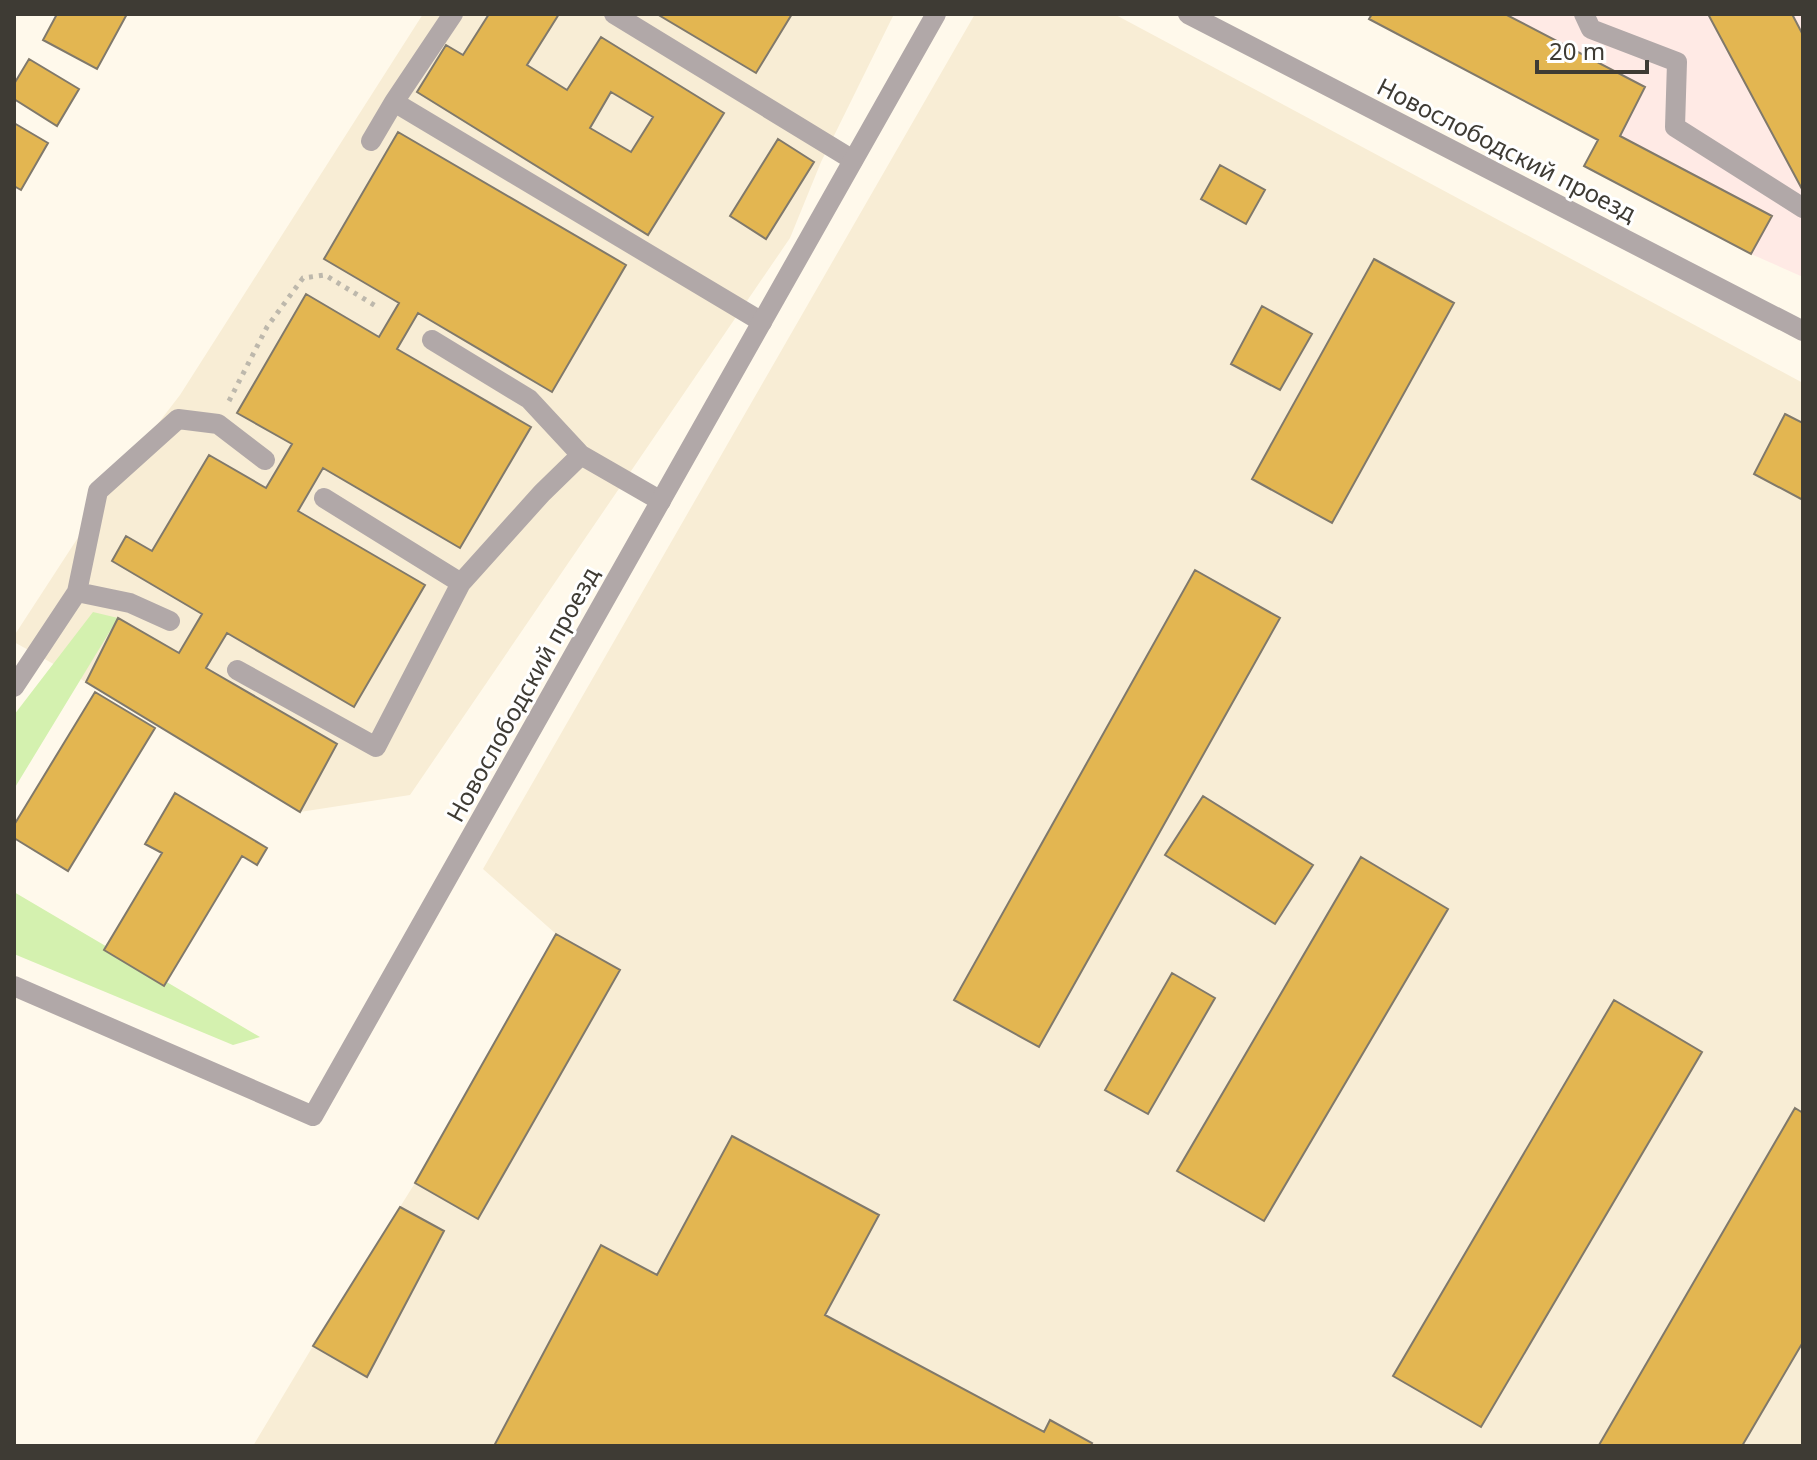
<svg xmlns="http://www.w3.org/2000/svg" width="1817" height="1460" viewBox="0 0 1817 1460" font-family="'Noto Sans',sans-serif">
	<rect width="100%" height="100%" fill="#fff9eb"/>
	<path fill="#ffeae5" d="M 1372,14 L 1803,14 L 1803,277 L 1751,254 L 1584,166 L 1598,140 L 1369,19 Z"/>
	<path fill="#f8edd5" d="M 423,14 L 894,14 L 821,162 L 790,238 L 410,795 L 300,812 L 86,682 L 14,642 L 14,636 L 120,473 L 180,395 Z
		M 975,14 L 1114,14 L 1803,383 L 1803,1446 L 253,1446 L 313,1346 L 415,1183 L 556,934 L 483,869 Z"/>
	<path fill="#d4f1af" d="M 93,612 L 118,618 L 14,789 L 14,715 Z
		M 14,892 L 260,1037 L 233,1045 L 14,954 Z"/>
	<path fill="#e3b651" stroke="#80796b" stroke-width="2" fill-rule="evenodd" d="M 57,14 L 127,14 L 97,69 L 43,40 Z
		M 489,14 L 559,14 L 527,65 L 567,90 L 601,37 L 724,113 L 648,235 L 417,92 L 446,45 L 463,55 ZM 611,92 L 653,117 L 631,152 L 590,128 Z
		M 657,14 L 792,14 L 756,73 Z
		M 1372,14 L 1505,14 L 1645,87 L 1620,136 L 1772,216 L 1751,254 L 1584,166 L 1598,140 L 1369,19 Z
		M 1708,14 L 1792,14 L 1803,35 L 1803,188 L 1802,189 Z
		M 29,59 L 79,89 L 57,126 L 14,99 L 14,84 Z
		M 14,123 L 48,143 L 21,190 L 14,186 Z
		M 398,132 L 626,265 L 552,392 L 418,313 L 397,349 L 531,427 L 460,548 L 323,468 L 298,511 L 425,585 L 354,707 L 227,633 L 206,668 L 337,744 L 300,812 L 86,682 L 118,618 L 179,653 L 202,614 L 112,561 L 126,536 L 152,551 L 209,455 L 266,488 L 292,444 L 237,413 L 306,294 L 379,337 L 399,303 L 324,259 Z
		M 778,139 L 814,162 L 766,239 L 730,216 Z
		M 1220,165 L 1265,190 L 1246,224 L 1201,199 Z
		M 1374,259 L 1454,303 L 1332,523 L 1252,479 Z
		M 1262,306 L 1312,334 L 1280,390 L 1231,364 Z
		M 1785,414 L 1803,423 L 1803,500 L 1754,474 Z
		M 1195,570 L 1280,618 L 1039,1047 L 954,1000 Z
		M 95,692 L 155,728 L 68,871 L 14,838 L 14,825 Z
		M 175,793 L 267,848 L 257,865 L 242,856 L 164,986 L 104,950 L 162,853 L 145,844 Z
		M 1203,796 L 1313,865 L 1275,924 L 1165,855 Z
		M 1361,857 L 1448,909 L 1264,1221 L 1177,1171 Z
		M 556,934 L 620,970 L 478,1219 L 415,1183 Z
		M 1172,973 L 1215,998 L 1148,1114 L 1105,1090 Z
		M 1614,1000 L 1702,1052 L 1481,1427 L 1393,1376 Z
		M 1795,1108 L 1803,1113 L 1803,1342 L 1742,1446 L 1599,1445 Z
		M 732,1136 L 879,1215 L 825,1315 L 1044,1432 L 1050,1420 L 1092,1443 L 1090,1446 L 494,1446 L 601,1245 L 657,1275 Z
		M 400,1207 L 444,1231 L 367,1377 L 313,1346 Z"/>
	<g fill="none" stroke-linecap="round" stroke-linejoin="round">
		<path stroke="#bdb8ac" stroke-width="5" stroke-dasharray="4 6" stroke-linecap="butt" d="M 229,401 L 267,327 L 303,278 L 325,275 L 379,308"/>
		<path stroke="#b1a8a8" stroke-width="20" d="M 614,14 L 853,160
			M 1584,14 L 1591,29 L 1677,62 L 1675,127 L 1803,208
			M 394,102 L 453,14
			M 371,141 L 394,102 L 762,322
			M 432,340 L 529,399 L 581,455
			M 324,498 L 461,583 L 542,493 L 581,455 L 661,501
			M 77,592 L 130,603 L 170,621
			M 237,670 L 376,747 L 461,583
			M 14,687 L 77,592 L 98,491 L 178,419 L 218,424 L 265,460"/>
		<path stroke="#b1a8a8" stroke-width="20" d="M 1188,14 L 1803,331
			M 14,986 L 313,1116 L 936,14"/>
	</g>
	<g text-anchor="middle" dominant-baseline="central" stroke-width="6" stroke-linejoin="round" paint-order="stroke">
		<g font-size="24" fill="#3e3b34" stroke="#fff">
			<text transform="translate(1507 149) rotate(27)">Новослободский проезд</text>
			<text transform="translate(522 694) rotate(-61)">Новослободский проезд</text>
		</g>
	</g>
	<rect width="1817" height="1460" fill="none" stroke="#3e3b34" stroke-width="32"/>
	<path d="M1537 60v12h110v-12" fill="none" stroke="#3e3b34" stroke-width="4"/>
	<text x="1549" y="60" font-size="24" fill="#3e3b34" stroke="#ffffff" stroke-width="6" paint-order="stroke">20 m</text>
</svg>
